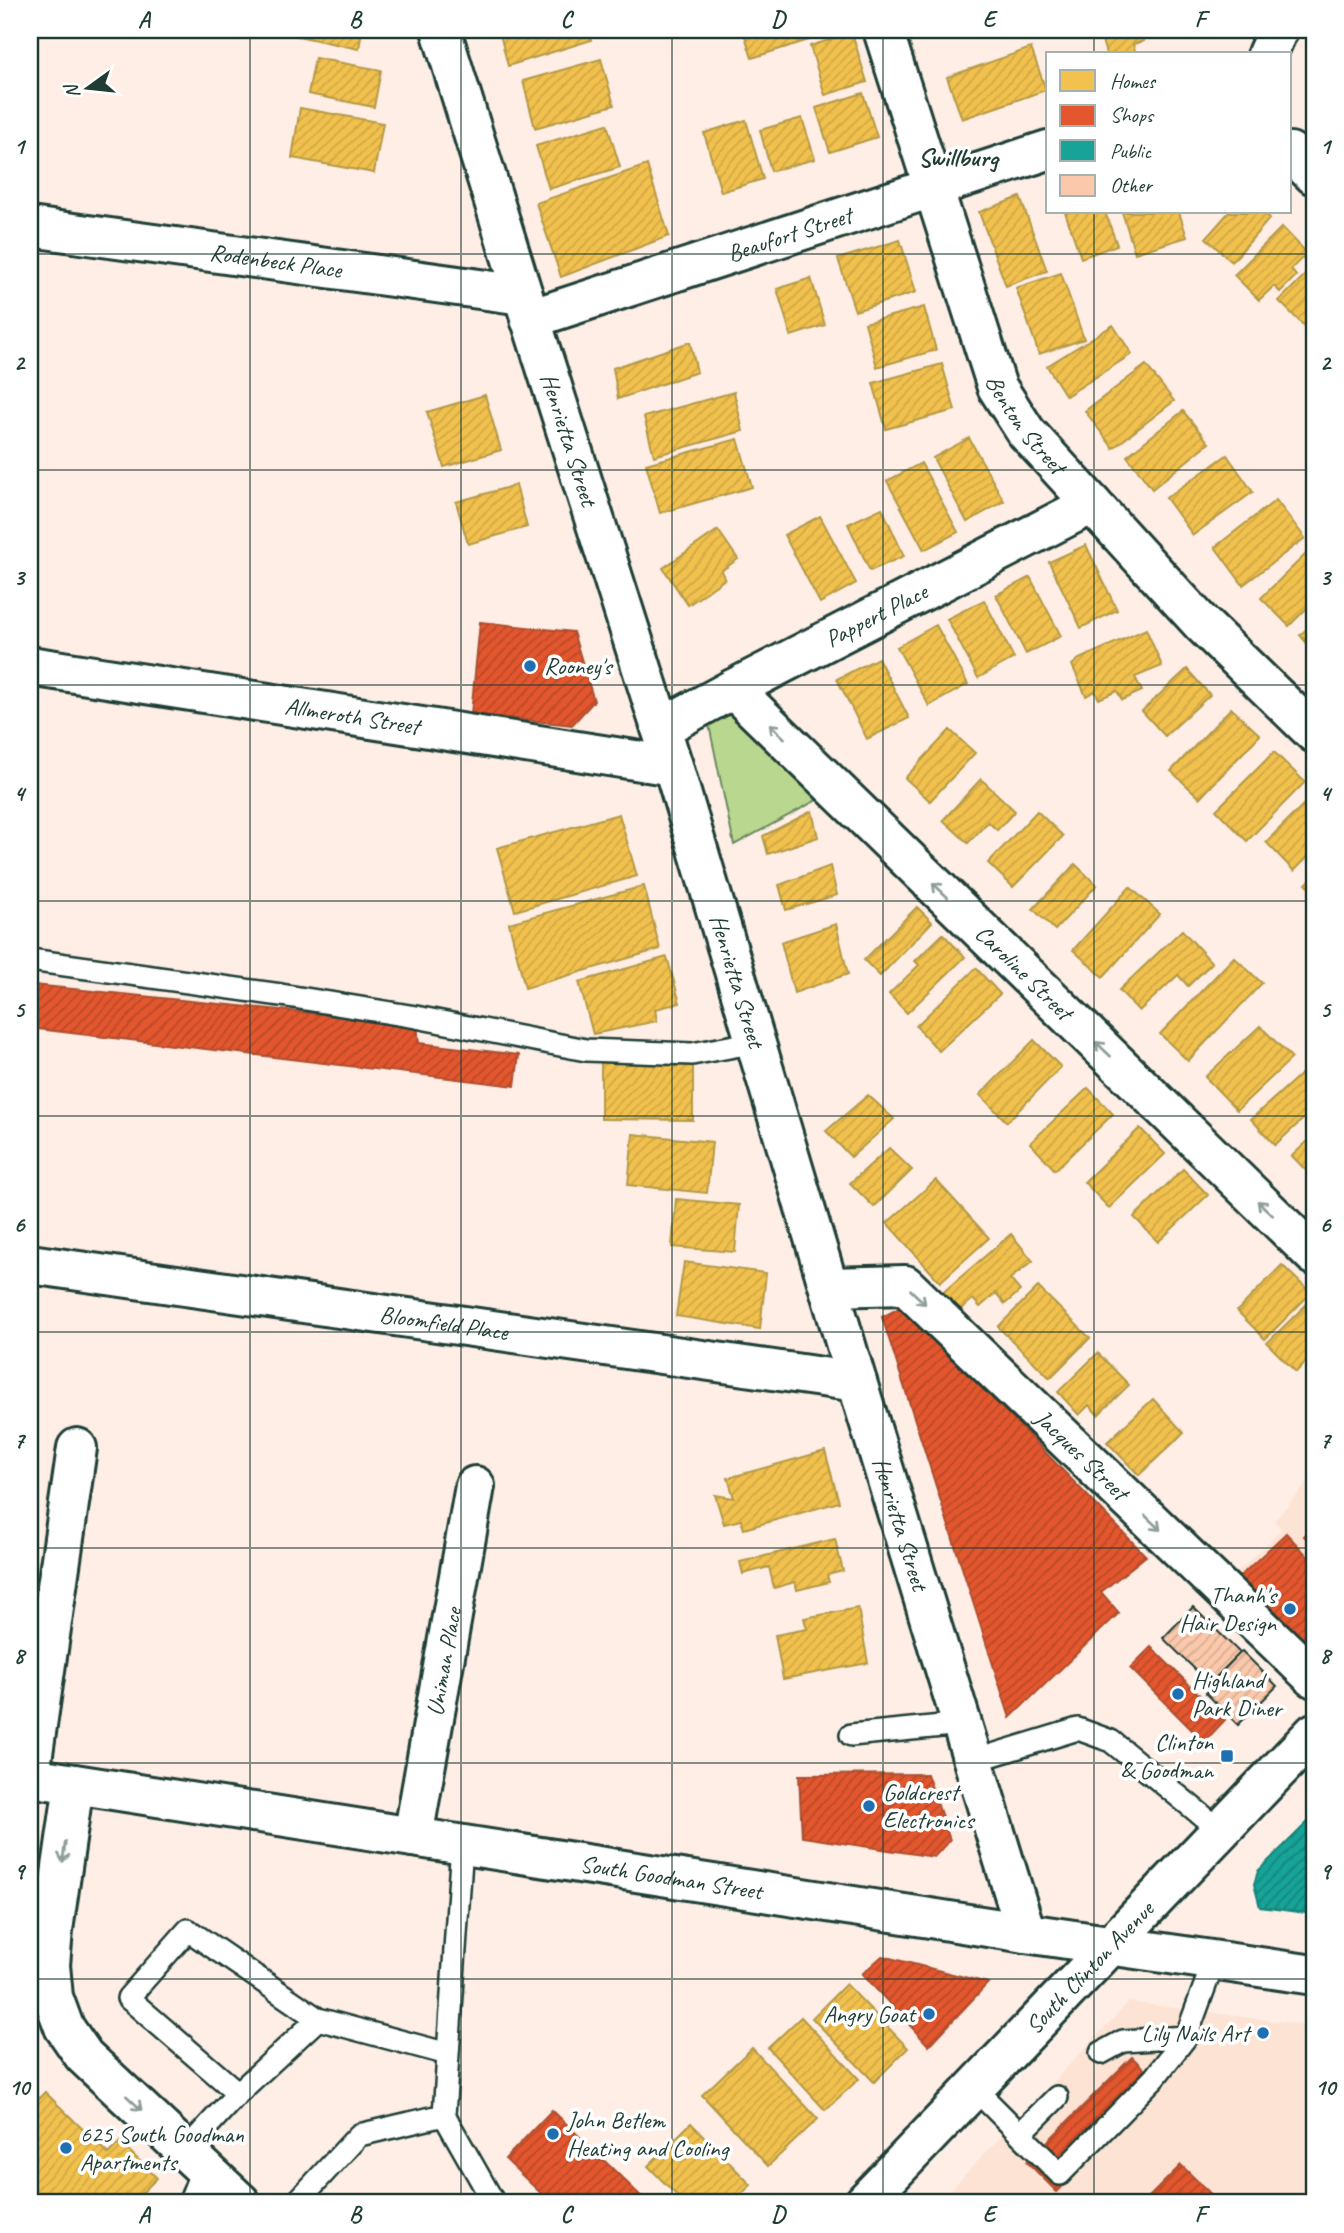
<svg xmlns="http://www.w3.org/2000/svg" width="1344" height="2233" viewBox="0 0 1344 2233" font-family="Caveat,sans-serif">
	<defs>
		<pattern id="homes-hatch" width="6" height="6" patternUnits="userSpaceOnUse" patternTransform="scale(1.75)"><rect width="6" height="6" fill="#f2c14e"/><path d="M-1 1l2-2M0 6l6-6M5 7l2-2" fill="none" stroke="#cfa745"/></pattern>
		<pattern id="shops-hatch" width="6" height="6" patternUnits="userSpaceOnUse" patternTransform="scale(1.75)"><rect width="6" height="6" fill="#e4572e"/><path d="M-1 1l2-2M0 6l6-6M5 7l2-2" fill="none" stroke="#b84928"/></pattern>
		<pattern id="public-hatch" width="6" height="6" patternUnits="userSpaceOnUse" patternTransform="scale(1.75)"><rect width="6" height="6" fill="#17a398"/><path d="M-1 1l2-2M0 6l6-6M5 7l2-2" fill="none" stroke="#14867d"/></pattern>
		<pattern id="building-hatch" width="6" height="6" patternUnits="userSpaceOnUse" patternTransform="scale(1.75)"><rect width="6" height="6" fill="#fbc8ab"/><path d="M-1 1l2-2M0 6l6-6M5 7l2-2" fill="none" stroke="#d7ad94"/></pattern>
	</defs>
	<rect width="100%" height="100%" fill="#feeee6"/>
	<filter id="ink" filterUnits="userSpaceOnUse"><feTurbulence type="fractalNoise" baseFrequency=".0143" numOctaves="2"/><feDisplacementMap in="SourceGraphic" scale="14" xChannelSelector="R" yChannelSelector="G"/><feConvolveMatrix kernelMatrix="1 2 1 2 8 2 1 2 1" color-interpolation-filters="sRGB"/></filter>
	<g filter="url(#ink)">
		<path fill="#fde3d4" d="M 1314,1470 L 1314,1660 L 1227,1582 L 1282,1529 L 1274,1521 L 1304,1487 Z
			M 1129,2002 L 1314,2026 L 1314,2203 L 938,2203 Z"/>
		<path fill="#bad78f" stroke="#6c8a62" stroke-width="2" d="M 734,710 L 817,800 L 734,845 L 708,720 Z"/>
		<path fill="url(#homes-hatch)" stroke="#b39946" stroke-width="2" d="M 294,30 L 362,30 L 359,49 L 293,35 Z
			M 499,30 L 588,30 L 591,40 L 508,66 Z
			M 743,30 L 816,30 L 818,37 L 752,58 Z
			M 1099,30 L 1140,30 L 1144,41 L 1133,44 L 1136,54 L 1106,54 Z
			M 852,33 L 867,82 L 825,95 L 810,46 Z
			M 1031,48 L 1046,90 L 962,119 L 947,77 Z
			M 315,58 L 381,70 L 374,107 L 308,94 Z
			M 601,59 L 614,105 L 535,128 L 523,81 Z
			M 863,93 L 877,137 L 830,152 L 816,108 Z
			M 300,108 L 383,123 L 374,173 L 292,158 Z
			M 802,118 L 815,159 L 771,171 L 760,130 Z
			M 746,120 L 763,179 L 721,192 L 704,133 Z
			M 607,124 L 620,167 L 549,189 L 536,146 Z
			M 647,165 L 669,236 L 561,277 L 536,203 Z
			M 1020,197 L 1047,271 L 1006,286 L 979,212 Z
			M 1065,212 L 1105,212 L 1117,245 L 1081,258 Z
			M 1122,212 L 1179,212 L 1187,237 L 1135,253 Z
			M 1229,212 L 1263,212 L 1270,218 L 1232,262 L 1206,238 Z
			M 1282,227 L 1307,253 L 1291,269 L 1296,276 L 1280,292 L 1274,286 L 1259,300 L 1234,275 Z
			M 900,240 L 916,292 L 855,311 L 838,259 Z
			M 1314,266 L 1314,319 L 1305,327 L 1279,301 Z
			M 1061,273 L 1084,339 L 1039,354 L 1016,288 Z
			M 811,278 L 825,325 L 791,336 L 777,289 Z
			M 924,307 L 936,350 L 877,367 L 865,323 Z
			M 1113,325 L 1132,354 L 1066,396 L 1047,366 Z
			M 690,342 L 697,372 L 618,399 L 613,368 Z
			M 942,364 L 955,410 L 886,429 L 873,383 Z
			M 1146,365 L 1174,401 L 1113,448 L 1085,411 Z
			M 734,392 L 743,431 L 654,456 L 644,417 Z
			M 485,395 L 501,450 L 444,467 L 427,412 Z
			M 1183,411 L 1209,443 L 1152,489 L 1127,456 Z
			M 969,438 L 1004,501 L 967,522 L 933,458 Z
			M 738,439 L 752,487 L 660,513 L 646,464 Z
			M 1227,455 L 1253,492 L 1193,535 L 1166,498 Z
			M 921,463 L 958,532 L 924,550 L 887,481 Z
			M 516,485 L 527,527 L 468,544 L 456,502 Z
			M 1276,500 L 1305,538 L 1243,585 L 1215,547 Z
			M 882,508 L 904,556 L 870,571 L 848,524 Z
			M 820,516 L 856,583 L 820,603 L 784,535 Z
			M 718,530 L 738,559 L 721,571 L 725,579 L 688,605 L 663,568 Z
			M 1086,545 L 1117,610 L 1081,628 L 1049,562 Z
			M 1313,547 L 1314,601 L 1289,626 L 1261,598 Z
			M 1030,577 L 1061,636 L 1026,654 L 996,595 Z
			M 984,600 L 1014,658 L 978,678 L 947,619 Z
			M 1314,622 L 1314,652 L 1300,635 Z
			M 936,625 L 968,684 L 929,706 L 897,647 Z
			M 1146,629 L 1162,666 L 1135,677 L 1142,691 L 1122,700 L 1117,691 L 1099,699 L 1095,691 L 1086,696 L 1072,665 L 1079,659 Z
			M 878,658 L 909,718 L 867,739 L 837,679 Z
			M 1187,669 L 1210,695 L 1165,736 L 1142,711 Z
			M 1231,708 L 1260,735 L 1200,798 L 1171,771 Z
			M 950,730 L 975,753 L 930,801 L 905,778 Z
			M 1274,752 L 1305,782 L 1247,841 L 1216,810 Z
			M 981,779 L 1015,811 L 997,830 L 988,822 L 968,843 L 943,820 Z
			M 1314,794 L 1314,851 L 1294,871 L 1266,842 Z
			M 812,811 L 818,837 L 768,854 L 763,836 Z
			M 1037,811 L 1063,836 L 1013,887 L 988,863 Z
			M 619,814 L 637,876 L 515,911 L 497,848 Z
			M 1075,864 L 1097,885 L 1055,930 L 1033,909 Z
			M 830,866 L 837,895 L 786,910 L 779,885 Z
			M 1314,876 L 1314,893 L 1306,884 Z
			M 644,886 L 660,949 L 525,988 L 509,923 Z
			M 1130,887 L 1160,914 L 1103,977 L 1073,950 Z
			M 917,907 L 932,922 L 880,976 L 864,960 Z
			M 836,924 L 848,974 L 794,993 L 781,942 Z
			M 1182,930 L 1212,963 L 1188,986 L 1178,975 L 1139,1011 L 1119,990 Z
			M 943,934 L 965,957 L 907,1013 L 889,994 L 919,965 L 915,961 Z
			M 667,957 L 680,1003 L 655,1009 L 657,1021 L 593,1034 L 579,982 Z
			M 1234,957 L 1262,983 L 1188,1061 L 1160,1034 Z
			M 976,968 L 1000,994 L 939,1051 L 916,1026 Z
			M 1260,1026 L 1292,1058 L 1237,1110 L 1205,1077 Z
			M 1034,1040 L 1061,1067 L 1007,1122 L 980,1095 Z
			M 601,1061 L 693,1062 L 693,1120 L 601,1119 Z
			M 1301,1074 L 1314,1088 L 1314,1109 L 1275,1145 L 1251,1119 Z
			M 1088,1088 L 1113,1114 L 1055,1170 L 1030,1143 Z
			M 868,1095 L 894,1119 L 851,1157 L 826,1131 Z
			M 1140,1128 L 1165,1154 L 1109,1208 L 1084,1182 Z
			M 633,1134 L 712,1142 L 707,1193 L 628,1185 Z
			M 1314,1135 L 1314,1179 L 1292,1156 Z
			M 889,1148 L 912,1170 L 874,1207 L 850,1183 Z
			M 1183,1169 L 1208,1195 L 1158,1242 L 1134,1217 Z
			M 936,1180 L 989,1238 L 940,1282 L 887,1223 Z
			M 676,1199 L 739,1205 L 735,1252 L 672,1247 Z
			M 1011,1234 L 1033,1261 L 1010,1279 L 1020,1291 L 1005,1304 L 996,1293 L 980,1307 L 973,1299 L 958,1312 L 942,1293 Z
			M 684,1262 L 766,1273 L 760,1329 L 676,1316 Z
			M 1282,1265 L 1311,1293 L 1265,1339 L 1237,1311 Z
			M 1038,1287 L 1090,1338 L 1050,1378 L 998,1327 Z
			M 1314,1297 L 1314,1353 L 1296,1372 L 1267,1343 Z
			M 1098,1353 L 1129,1385 L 1098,1415 L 1089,1405 L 1079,1415 L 1058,1392 Z
			M 1153,1399 L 1184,1433 L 1139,1475 L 1107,1442 Z
			M 825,1451 L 839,1502 L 744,1529 L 741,1520 L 724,1524 L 715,1495 L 734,1498 L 728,1478 Z
			M 835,1539 L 843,1571 L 827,1575 L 829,1582 L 797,1590 L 795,1582 L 774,1588 L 769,1567 L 743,1574 L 740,1562 Z
			M 858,1608 L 868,1663 L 783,1679 L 775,1635 L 807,1629 L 804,1618 Z
			M 846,1984 L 908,2048 L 874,2082 L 812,2018 Z
			M 801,2017 L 859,2079 L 825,2110 L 768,2048 Z
			M 752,2048 L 818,2119 L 768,2166 L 702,2095 Z
			M 45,2092 L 108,2154 L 120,2142 L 157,2178 L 132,2203 L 30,2203 L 30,2099 L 34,2103 Z
			M 691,2123 L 751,2185 L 732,2203 L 684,2203 L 648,2166 Z"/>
		<path fill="url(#shops-hatch)" stroke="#a94f30" stroke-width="2" d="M 480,622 L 573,632 L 594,701 L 572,725 L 471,714 Z
			M 34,985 L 417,1024 L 419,1043 L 519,1055 L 515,1086 L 30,1028 L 30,1001 Z
			M 903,1306 L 1146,1556 L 1101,1592 L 1119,1613 L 1010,1718 L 882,1317 Z
			M 1314,1526 L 1314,1546 L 1304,1536 Z
			M 1286,1533 L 1314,1563 L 1314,1639 L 1305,1649 L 1237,1579 Z
			M 1151,1647 L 1225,1720 L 1204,1742 L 1130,1668 Z
			M 927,1774 L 950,1840 L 934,1857 L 802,1837 L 799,1775 Z
			M 882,1956 L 988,1983 L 929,2046 L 862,1974 Z
			M 1132,2057 L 1161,2086 L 1057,2192 L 1027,2162 Z
			M 552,2110 L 648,2203 L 551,2203 L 505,2159 Z
			M 1181,2165 L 1220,2203 L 1143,2203 Z"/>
		<path fill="url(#public-hatch)" stroke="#19847a" stroke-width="2" d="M 1314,1816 L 1314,1914 L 1260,1907 L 1254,1884 L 1258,1871 Z"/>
		<path fill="url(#building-hatch)" stroke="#1f3d34" stroke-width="2" d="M 1193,1607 L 1240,1653 L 1210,1684 L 1163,1638 Z
			M 1242,1651 L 1277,1686 L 1238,1725 L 1206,1693 L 1209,1690 L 1206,1687 Z"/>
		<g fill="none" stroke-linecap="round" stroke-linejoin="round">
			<g stroke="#1f3d34" stroke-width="26">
				<path id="service" d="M 30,960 L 281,995 L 416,1017 L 586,1050 L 692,1054 L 756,1042
					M 851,1735 L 962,1724
					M 973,1761 L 1078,1729 L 1111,1741 L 1221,1831
					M 462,1844 L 444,2115 L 494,2203
					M 1101,2053 L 1123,2041 L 1186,2037
					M 975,2089 L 1060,2174 L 1155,2077 L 1186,2037 L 1214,1961
					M 238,2093 L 128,1998 L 188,1930 L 318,2019
					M 1020,2134 L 1057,2097
					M 185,2151 L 238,2093 L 318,2019 L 448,2054
					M 189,2203 L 203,2168
					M 296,2203 L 359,2135 L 444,2115"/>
			</g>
			<g stroke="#1f3d34" stroke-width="44">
				<g id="minor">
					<path id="s1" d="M 441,30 L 523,295 L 673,766 L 857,1382 L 1026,1933"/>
					<path id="s2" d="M 883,30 L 997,387 L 1026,432 L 1202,624 L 1314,733"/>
					<path d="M 1267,54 L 1278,30"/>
					<path d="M 1290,152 L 1314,175"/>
					<path id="s3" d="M 30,227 L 523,295"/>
					<path id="s4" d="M 530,319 L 1048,150"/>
					<path id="s5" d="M 30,666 L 673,766"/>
					<path id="s6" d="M 733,689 L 1314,1255"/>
					<path id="s7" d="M 661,728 L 733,689 L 1092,504"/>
					<path id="s8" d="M 30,1264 L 857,1382"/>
					<path id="s9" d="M 830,1287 L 905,1285 L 1314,1678"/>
					<path d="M 30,1774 L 77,1448"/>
					<path d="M 74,1784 L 53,1930 L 50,1965 L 53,1997 L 64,2027 L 84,2056 L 241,2203"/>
					<path id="s10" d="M 413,1837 L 475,1486"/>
				</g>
			</g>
			<g stroke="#1f3d34" stroke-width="44">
				<g id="tertiary">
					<path id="s11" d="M 864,2203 L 1314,1733"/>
				</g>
			</g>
			<g stroke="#1f3d34" stroke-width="44">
				<g id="secondary">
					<path id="s12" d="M 30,1777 L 1026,1933 L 1314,1975"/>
				</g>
			</g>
			<use href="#service" stroke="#fff" stroke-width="21"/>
			<use href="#minor" stroke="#fff" stroke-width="38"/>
			<use href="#tertiary" stroke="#fff" stroke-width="38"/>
			<use href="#secondary" stroke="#fff" stroke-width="38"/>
		</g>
		<defs><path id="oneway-shaft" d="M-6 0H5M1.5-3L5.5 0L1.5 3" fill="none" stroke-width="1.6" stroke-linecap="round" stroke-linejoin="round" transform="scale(1.75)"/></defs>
		<g stroke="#8f9e9a">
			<use href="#oneway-shaft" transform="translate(777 731) rotate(-136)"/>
			<use href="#oneway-shaft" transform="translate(940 890) rotate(-136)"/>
			<use href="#oneway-shaft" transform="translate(1103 1049) rotate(-136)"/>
			<use href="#oneway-shaft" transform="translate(1265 1208) rotate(-136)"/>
			<use href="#oneway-shaft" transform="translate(918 1297) rotate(44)"/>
			<use href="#oneway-shaft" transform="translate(1153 1523) rotate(44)"/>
			<use href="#oneway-shaft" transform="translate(64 1852) rotate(98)"/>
			<use href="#oneway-shaft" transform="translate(134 2103) rotate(43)"/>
		</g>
	</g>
	<path fill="none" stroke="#1f3d34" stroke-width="2" stroke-opacity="0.55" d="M 250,30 L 250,2203M 461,30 L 461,2203M 672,30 L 672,2203M 883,30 L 883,2203M 1094,30 L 1094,54M 1094,212 L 1094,2203M 30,254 L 1314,254M 30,470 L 1314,470M 30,685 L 1314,685M 30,901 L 1314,901M 30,1116 L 1314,1116M 30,1332 L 1314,1332M 30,1548 L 1314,1548M 30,1763 L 1314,1763M 30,1979 L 1314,1979"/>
	<g fill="#1f6fb2" stroke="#fff" stroke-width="2.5">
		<circle cx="530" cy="666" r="7"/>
		<circle cx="1290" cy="1609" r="7"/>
		<circle cx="1178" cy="1694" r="7"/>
		<rect x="1220" y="1749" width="14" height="14" rx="3.5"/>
		<circle cx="869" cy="1806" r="7"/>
		<circle cx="929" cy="2014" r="7"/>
		<circle cx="1263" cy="2033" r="7"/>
		<circle cx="553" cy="2134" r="7"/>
		<circle cx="66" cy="2148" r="7"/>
	</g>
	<g text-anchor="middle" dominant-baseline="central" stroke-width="7" stroke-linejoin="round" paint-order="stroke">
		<g font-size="24" fill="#1f3d34" stroke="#fff">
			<text stroke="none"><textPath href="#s4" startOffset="273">Beaufort Street</textPath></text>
			<text stroke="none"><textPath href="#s3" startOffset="248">Rodenbeck Place</textPath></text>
			<text stroke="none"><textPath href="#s2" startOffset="422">Benton Street</textPath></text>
			<text stroke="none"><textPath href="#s1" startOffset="429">Henrietta Street</textPath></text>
			<text stroke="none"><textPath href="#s7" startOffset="243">Pappert Place</textPath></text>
			<text stroke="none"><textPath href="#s5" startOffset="326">Allmeroth Street</textPath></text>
			<text stroke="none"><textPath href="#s6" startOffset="406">Caroline Street</textPath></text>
			<text stroke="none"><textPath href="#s1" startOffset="996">Henrietta Street</textPath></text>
			<text stroke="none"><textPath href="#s8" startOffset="418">Bloomfield Place</textPath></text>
			<text stroke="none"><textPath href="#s9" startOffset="320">Jacques Street</textPath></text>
			<text stroke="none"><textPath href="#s1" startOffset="1563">Henrietta Street</textPath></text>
			<text stroke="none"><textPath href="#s10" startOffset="178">Uniman Place</textPath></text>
			<text stroke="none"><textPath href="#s12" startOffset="649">South Goodman Street</textPath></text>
			<text stroke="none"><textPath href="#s11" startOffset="326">South Clinton Avenue</textPath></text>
		</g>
		<g font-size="24" fill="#1f3d34" stroke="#fff" text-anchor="start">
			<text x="544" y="666">Rooney's</text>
			<text x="1276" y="1595" text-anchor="end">Thanh's<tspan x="1276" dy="28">Hair Design</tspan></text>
			<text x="1192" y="1680">Highland<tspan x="1192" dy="28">Park Diner</tspan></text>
			<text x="1213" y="1742" text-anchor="end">Clinton<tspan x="1213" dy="28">&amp; Goodman</tspan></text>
			<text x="883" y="1792">Goldcrest<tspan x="883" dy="28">Electronics</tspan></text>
			<text x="915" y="2014" text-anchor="end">Angry Goat</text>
			<text x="1249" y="2033" text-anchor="end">Lily Nails Art</text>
			<text x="567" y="2120">John Betlem<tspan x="567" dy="28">Heating and Cooling</tspan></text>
			<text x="80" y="2134">625 South Goodman<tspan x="80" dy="28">Apartments</tspan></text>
		</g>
		<g font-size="26" font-weight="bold" fill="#1f3d34" stroke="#fff">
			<text x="958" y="157">Swillburg</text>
		</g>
	</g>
	<rect width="1344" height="2233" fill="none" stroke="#fff" stroke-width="77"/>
	<rect x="1046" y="52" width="245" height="161" fill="#ffffff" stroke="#a5b1ae" stroke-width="2"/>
	<rect x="1060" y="70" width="35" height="21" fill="#f2c14e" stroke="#a5b1ae" stroke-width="2"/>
	<text x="1110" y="88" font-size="21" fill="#1f3d34">Homes</text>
	<rect x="1060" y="105" width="35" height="21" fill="#e4572e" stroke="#a5b1ae" stroke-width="2"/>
	<text x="1110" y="122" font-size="21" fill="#1f3d34">Shops</text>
	<rect x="1060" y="140" width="35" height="21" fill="#17a398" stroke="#a5b1ae" stroke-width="2"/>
	<text x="1110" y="158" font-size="21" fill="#1f3d34">Public</text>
	<rect x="1060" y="175" width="35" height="21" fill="#fbc8ab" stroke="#a5b1ae" stroke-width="2"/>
	<text x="1110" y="192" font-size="21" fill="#1f3d34">Other</text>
	<g transform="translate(88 88) rotate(255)" stroke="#ffffff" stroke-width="5" paint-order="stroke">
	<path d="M0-5L12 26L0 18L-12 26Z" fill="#1f3d34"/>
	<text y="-10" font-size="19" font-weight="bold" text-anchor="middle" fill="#1f3d34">N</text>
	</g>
	<rect x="38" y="38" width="1268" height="2156" fill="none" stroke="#1f3d34" stroke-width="2.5"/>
	<g font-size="23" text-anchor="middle" font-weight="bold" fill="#1f3d34">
		<text x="144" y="27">A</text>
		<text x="355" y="27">B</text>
		<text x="566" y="27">C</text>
		<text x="778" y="27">D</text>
		<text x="989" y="27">E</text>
		<text x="1200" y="27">F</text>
		<text x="19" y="154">1</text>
		<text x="1325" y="154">1</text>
		<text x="19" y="370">2</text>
		<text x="1325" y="370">2</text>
		<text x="19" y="585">3</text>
		<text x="1325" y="585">3</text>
		<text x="19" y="801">4</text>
		<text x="1325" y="801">4</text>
		<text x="19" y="1017">5</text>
		<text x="1325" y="1017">5</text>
		<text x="19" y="1232">6</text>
		<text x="1325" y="1232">6</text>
		<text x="19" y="1448">7</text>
		<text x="1325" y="1448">7</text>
		<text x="19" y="1663">8</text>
		<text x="1325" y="1663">8</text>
		<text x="19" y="1879">9</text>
		<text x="1325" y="1879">9</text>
		<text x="19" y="2095">10</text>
		<text x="1325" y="2095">10</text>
		<text x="144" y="2222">A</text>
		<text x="355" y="2222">B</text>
		<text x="566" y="2222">C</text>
		<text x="778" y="2222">D</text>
		<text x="989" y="2222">E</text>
		<text x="1200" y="2222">F</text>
	</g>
</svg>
